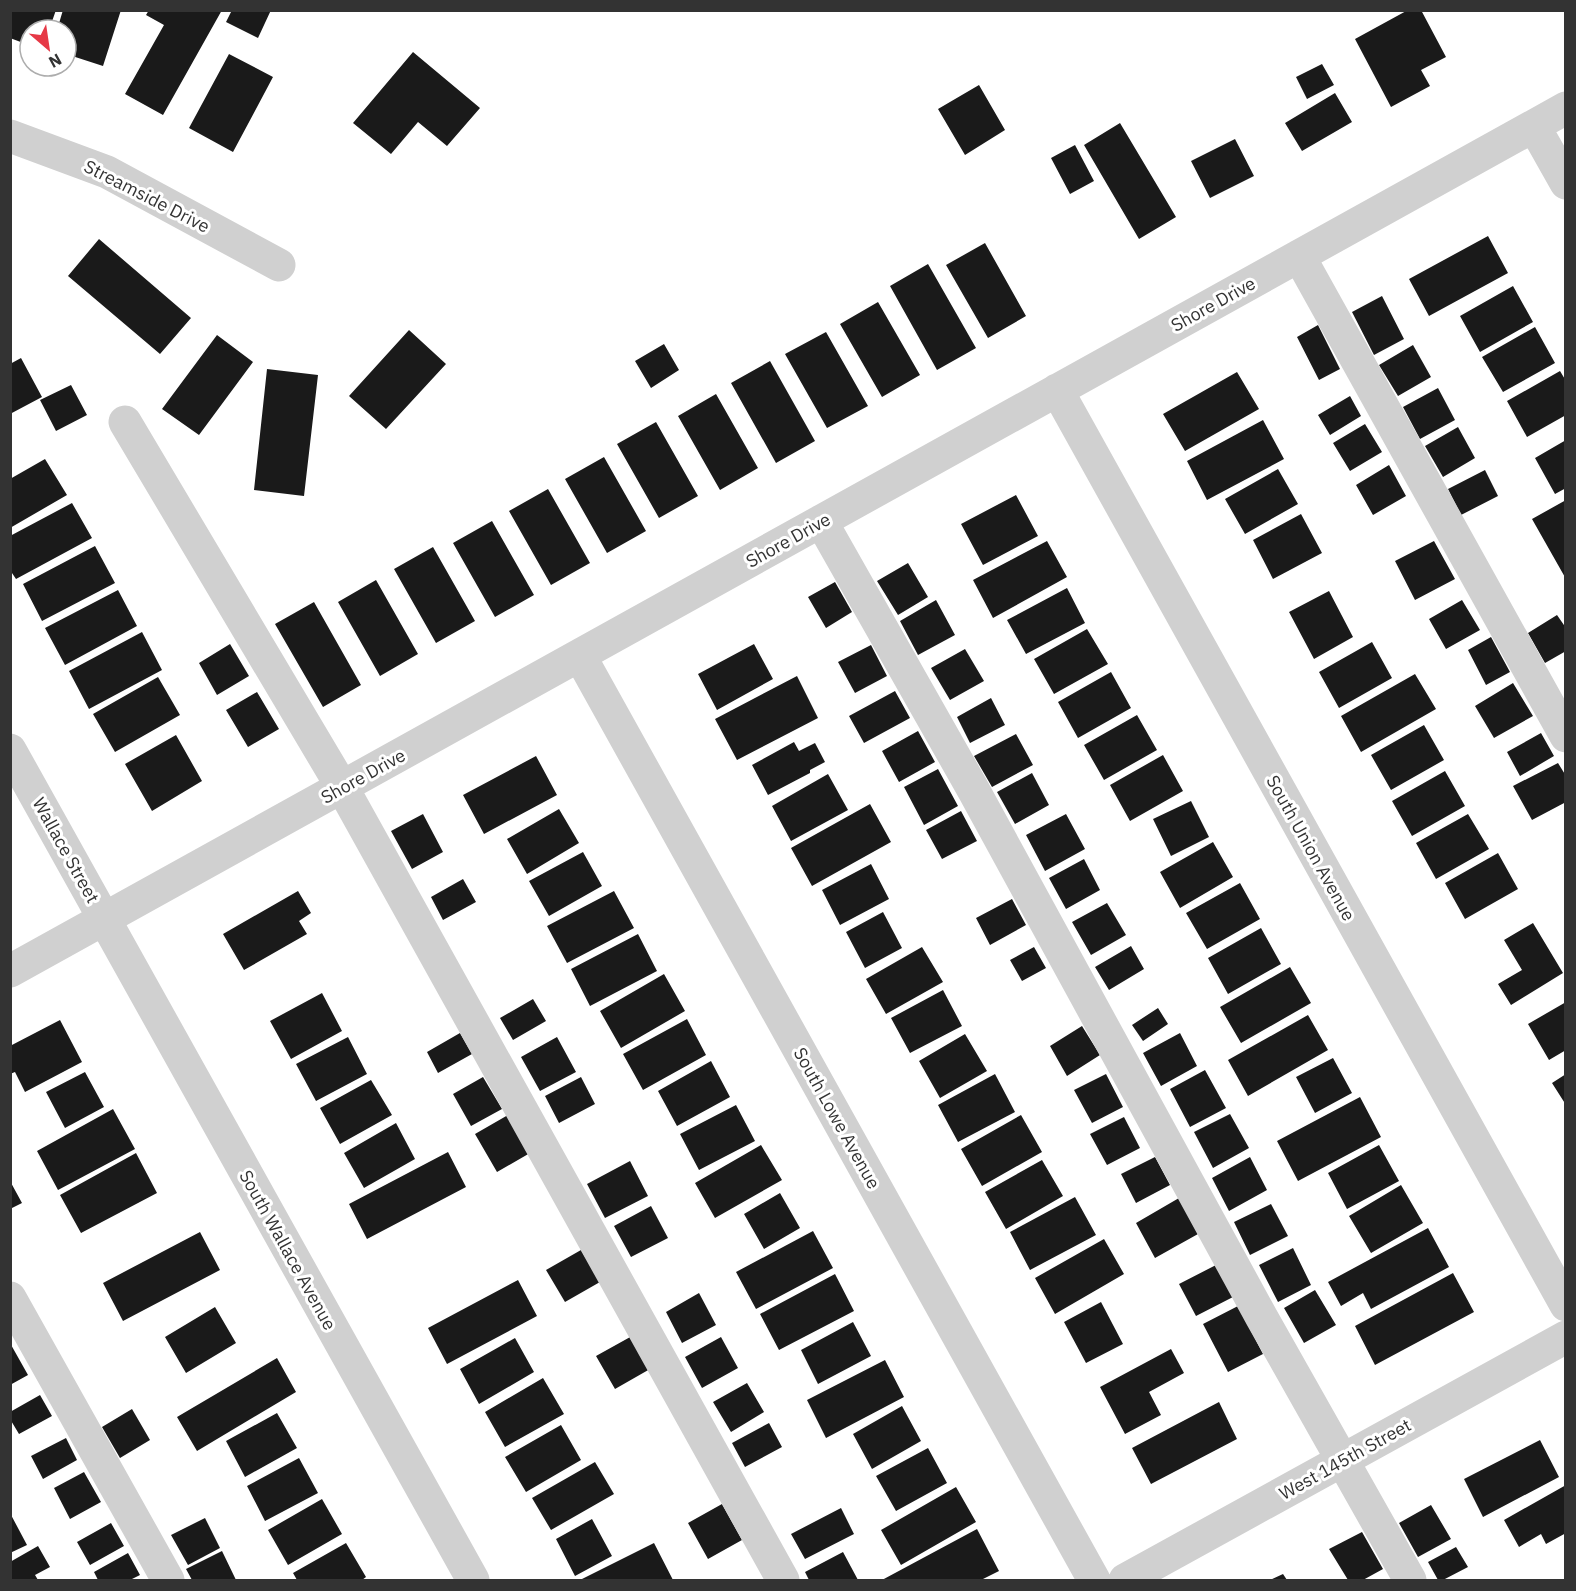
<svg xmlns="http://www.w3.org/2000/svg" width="1576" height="1591" viewBox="0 0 1576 1591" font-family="'IBM Plex Sans',sans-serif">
	<rect width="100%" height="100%" fill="#fff"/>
	<path fill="#1a1a1a" d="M 10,10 L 56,10 L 49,30 L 32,28 L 26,44 L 10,38 Z
		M 63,10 L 121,10 L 103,66 L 66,54 L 66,30 L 57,30 Z
		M 149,10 L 222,10 L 163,115 L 125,94 L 164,25 L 146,15 Z
		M 232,10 L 271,10 L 258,38 L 226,22 Z
		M 1408,10 L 1421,10 L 1446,57 L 1421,70 L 1430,86 L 1391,107 L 1355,39 Z
		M 413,52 L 480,108 L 447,146 L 418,122 L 391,154 L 353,123 Z
		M 229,54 L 273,77 L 233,152 L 189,128 Z
		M 1322,64 L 1334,85 L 1307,99 L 1296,77 Z
		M 979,85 L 1005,130 L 965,155 L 938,109 Z
		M 1335,93 L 1352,122 L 1302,151 L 1285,123 Z
		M 1120,123 L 1176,217 L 1139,239 L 1084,145 Z
		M 1235,139 L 1254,176 L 1210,198 L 1191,161 Z
		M 1075,145 L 1094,181 L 1070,194 L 1051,158 Z
		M 1488,236 L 1508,273 L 1429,316 L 1409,279 Z
		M 99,239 L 191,318 L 160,354 L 68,276 Z
		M 985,243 L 1026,316 L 988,338 L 946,265 Z
		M 928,264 L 976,348 L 937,370 L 890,286 Z
		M 1513,286 L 1533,322 L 1480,352 L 1460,316 Z
		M 1382,296 L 1404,339 L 1374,355 L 1352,312 Z
		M 878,302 L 920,375 L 882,397 L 840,324 Z
		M 1318,325 L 1340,369 L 1319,380 L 1297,337 Z
		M 1535,327 L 1555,363 L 1503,392 L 1482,357 Z
		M 409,330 L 446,364 L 386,429 L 349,396 Z
		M 826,332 L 868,406 L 827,428 L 785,354 Z
		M 217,335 L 253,362 L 199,435 L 162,409 Z
		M 664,344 L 679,370 L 651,388 L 635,361 Z
		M 1413,345 L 1431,377 L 1398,396 L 1379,365 Z
		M 21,358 L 42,397 L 10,414 L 10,364 Z
		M 770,361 L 815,441 L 776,463 L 731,383 Z
		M 267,369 L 318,375 L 304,496 L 254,490 Z
		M 1560,371 L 1566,381 L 1566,415 L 1527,437 L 1507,401 Z
		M 1237,372 L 1259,409 L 1185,451 L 1163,414 Z
		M 71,385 L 87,415 L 56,431 L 40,400 Z
		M 1438,388 L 1455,420 L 1420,439 L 1403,407 Z
		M 716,394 L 758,468 L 720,490 L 678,416 Z
		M 1350,396 L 1361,416 L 1330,435 L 1318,415 Z
		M 1263,420 L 1284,459 L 1207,500 L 1187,461 Z
		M 656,422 L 698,496 L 659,518 L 617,444 Z
		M 1365,424 L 1382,452 L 1350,471 L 1333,443 Z
		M 1458,427 L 1475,458 L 1443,477 L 1425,446 Z
		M 1566,440 L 1566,488 L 1555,494 L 1535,458 Z
		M 604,457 L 646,531 L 607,553 L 565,479 Z
		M 45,459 L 67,495 L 10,528 L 10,479 Z
		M 1389,465 L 1406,496 L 1373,515 L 1356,485 Z
		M 1278,469 L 1298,504 L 1245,534 L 1225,499 Z
		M 1485,470 L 1498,496 L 1461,515 L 1448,489 Z
		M 548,489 L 590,563 L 551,585 L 509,511 Z
		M 1016,495 L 1038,536 L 983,565 L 961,524 Z
		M 1566,500 L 1566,579 L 1532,519 Z
		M 72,503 L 92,538 L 16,579 L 10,570 L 10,536 Z
		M 1301,514 L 1322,553 L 1273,579 L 1253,540 Z
		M 492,521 L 534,595 L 495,617 L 453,543 Z
		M 1047,541 L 1067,577 L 993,618 L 973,580 Z
		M 1434,541 L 1455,579 L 1415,600 L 1395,561 Z
		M 95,546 L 115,583 L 42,621 L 23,584 Z
		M 433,547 L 475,621 L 436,643 L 394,569 Z
		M 908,563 L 928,597 L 898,615 L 877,581 Z
		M 376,580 L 418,654 L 380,676 L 338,602 Z
		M 835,582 L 852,612 L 826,628 L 808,597 Z
		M 1067,588 L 1085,623 L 1026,654 L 1007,620 Z
		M 118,590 L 137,626 L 65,665 L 45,628 Z
		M 1329,591 L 1353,637 L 1314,659 L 1289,612 Z
		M 936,600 L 955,635 L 918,655 L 900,621 Z
		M 1462,600 L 1480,630 L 1446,649 L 1429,619 Z
		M 314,602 L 361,685 L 323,707 L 275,624 Z
		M 1557,615 L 1566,628 L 1566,651 L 1545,663 L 1528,633 Z
		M 1087,629 L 1108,664 L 1054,694 L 1034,659 Z
		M 142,632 L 162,670 L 89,709 L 69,671 Z
		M 1491,637 L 1510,672 L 1486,685 L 1468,650 Z
		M 1372,642 L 1392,678 L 1339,708 L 1319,672 Z
		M 230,644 L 249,676 L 217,695 L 199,663 Z
		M 754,644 L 773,679 L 717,710 L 698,674 Z
		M 871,645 L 887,676 L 855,693 L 838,662 Z
		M 965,649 L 984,681 L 950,700 L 931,668 Z
		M 1111,672 L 1131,708 L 1078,738 L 1058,702 Z
		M 1415,674 L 1436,709 L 1361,752 L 1341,716 Z
		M 797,676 L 818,718 L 737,760 L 715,719 Z
		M 158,677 L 180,715 L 115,752 L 93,714 Z
		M 1513,683 L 1533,716 L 1494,738 L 1475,706 Z
		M 895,691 L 910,718 L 864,743 L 849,716 Z
		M 257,692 L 279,729 L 248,747 L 226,710 Z
		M 991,698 L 1005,725 L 970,743 L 957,717 Z
		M 1137,715 L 1157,750 L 1104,780 L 1084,745 Z
		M 1424,725 L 1444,760 L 1391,790 L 1371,755 Z
		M 918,731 L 935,762 L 899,782 L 882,751 Z
		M 1541,733 L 1554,756 L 1520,776 L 1507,752 Z
		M 1016,734 L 1033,765 L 992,787 L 974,756 Z
		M 176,735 L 202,781 L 152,811 L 125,764 Z
		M 794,742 L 799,751 L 815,743 L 825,762 L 810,770 L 810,773 L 768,795 L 752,765 Z
		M 1163,755 L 1183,791 L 1130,821 L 1110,785 Z
		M 536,756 L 557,795 L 484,834 L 463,795 Z
		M 1558,763 L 1566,776 L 1566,802 L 1532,820 L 1513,786 Z
		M 938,769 L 958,806 L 924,825 L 904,787 Z
		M 1445,771 L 1465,806 L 1412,836 L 1392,801 Z
		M 1032,773 L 1049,805 L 1015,824 L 997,792 Z
		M 828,774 L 848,810 L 791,841 L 772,806 Z
		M 1191,801 L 1209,837 L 1171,856 L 1153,819 Z
		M 870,804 L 891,842 L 812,886 L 791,848 Z
		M 559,809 L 579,843 L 527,874 L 507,839 Z
		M 961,811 L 977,841 L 942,859 L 926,830 Z
		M 423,814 L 443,852 L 412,869 L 391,831 Z
		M 1066,814 L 1085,849 L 1045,871 L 1026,835 Z
		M 1468,814 L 1489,849 L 1436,879 L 1416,843 Z
		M 1213,842 L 1233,877 L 1180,908 L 1160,872 Z
		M 583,852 L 602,886 L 549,916 L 529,881 Z
		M 1498,853 L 1518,889 L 1465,919 L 1445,883 Z
		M 1084,859 L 1100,890 L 1066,909 L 1049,878 Z
		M 871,864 L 889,899 L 840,925 L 822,890 Z
		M 463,879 L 476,902 L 443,920 L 431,897 Z
		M 1240,883 L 1260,919 L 1207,949 L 1186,913 Z
		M 298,891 L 311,913 L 299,921 L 307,934 L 244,970 L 223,934 Z
		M 614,891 L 634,928 L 567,963 L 547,926 Z
		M 1012,899 L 1026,925 L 990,945 L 976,918 Z
		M 1107,903 L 1126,935 L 1091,955 L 1072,922 Z
		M 883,912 L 902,948 L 865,968 L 846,932 Z
		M 1533,923 L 1563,973 L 1511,1005 L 1498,984 L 1522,970 L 1504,940 Z
		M 1261,928 L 1281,964 L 1228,994 L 1208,958 Z
		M 638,934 L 657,971 L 590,1006 L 571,969 Z
		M 1131,946 L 1144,969 L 1109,990 L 1095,967 Z
		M 922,947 L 943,982 L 886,1014 L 866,979 Z
		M 1034,947 L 1046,968 L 1022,981 L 1010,960 Z
		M 1290,967 L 1311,1003 L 1241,1043 L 1220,1007 Z
		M 664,974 L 685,1011 L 621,1048 L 600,1011 Z
		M 943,990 L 962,1026 L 910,1053 L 891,1018 Z
		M 322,993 L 342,1031 L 291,1059 L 270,1021 Z
		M 533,999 L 546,1021 L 513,1040 L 500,1018 Z
		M 1566,1002 L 1566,1050 L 1549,1060 L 1528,1024 Z
		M 1158,1008 L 1168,1024 L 1143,1041 L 1132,1025 Z
		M 1308,1015 L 1328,1050 L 1248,1096 L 1228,1060 Z
		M 687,1019 L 706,1055 L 643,1090 L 623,1054 Z
		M 60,1020 L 82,1062 L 25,1092 L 15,1072 L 10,1074 L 10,1046 Z
		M 1082,1026 L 1100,1055 L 1067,1076 L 1050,1046 Z
		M 460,1033 L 472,1054 L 438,1073 L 427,1052 Z
		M 1180,1033 L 1197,1066 L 1161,1086 L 1143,1053 Z
		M 965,1034 L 987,1071 L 940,1098 L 919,1061 Z
		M 348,1037 L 367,1074 L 316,1101 L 296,1064 Z
		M 557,1037 L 576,1072 L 540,1091 L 521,1057 Z
		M 1333,1058 L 1352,1093 L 1315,1113 L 1296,1077 Z
		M 711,1061 L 730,1097 L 677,1126 L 658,1091 Z
		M 1205,1070 L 1226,1108 L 1190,1127 L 1170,1089 Z
		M 85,1072 L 104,1107 L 65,1128 L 46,1092 Z
		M 995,1074 L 1015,1112 L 958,1142 L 938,1105 Z
		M 1106,1074 L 1123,1107 L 1092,1123 L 1074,1090 Z
		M 1566,1074 L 1566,1105 L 1552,1083 Z
		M 483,1077 L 502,1109 L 471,1126 L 453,1094 Z
		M 581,1077 L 595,1104 L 559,1123 L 545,1096 Z
		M 371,1080 L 392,1115 L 340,1144 L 320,1108 Z
		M 1360,1097 L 1381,1137 L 1298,1181 L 1277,1141 Z
		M 736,1105 L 755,1141 L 699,1170 L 680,1134 Z
		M 113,1109 L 135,1149 L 58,1190 L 37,1151 Z
		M 1230,1114 L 1249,1148 L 1213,1168 L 1194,1132 Z
		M 508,1115 L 530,1153 L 497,1172 L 475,1134 Z
		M 1021,1115 L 1042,1152 L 982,1186 L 961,1149 Z
		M 1124,1117 L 1140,1148 L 1107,1165 L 1090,1134 Z
		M 396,1123 L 415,1159 L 364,1188 L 344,1153 Z
		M 761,1145 L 782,1180 L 715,1218 L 695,1183 Z
		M 1379,1145 L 1399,1181 L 1347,1209 L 1328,1173 Z
		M 448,1152 L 466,1187 L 367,1239 L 349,1204 Z
		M 136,1153 L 157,1193 L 81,1233 L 60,1195 Z
		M 1155,1157 L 1170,1185 L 1136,1203 L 1121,1174 Z
		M 1250,1157 L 1267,1190 L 1229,1211 L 1212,1178 Z
		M 1042,1160 L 1063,1196 L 1006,1229 L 985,1192 Z
		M 630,1161 L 648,1196 L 605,1218 L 587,1184 Z
		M 10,1181 L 22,1203 L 10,1209 Z
		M 1401,1185 L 1423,1223 L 1371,1253 L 1349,1216 Z
		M 780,1193 L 800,1228 L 764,1249 L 744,1214 Z
		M 1075,1197 L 1096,1235 L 1030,1270 L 1010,1232 Z
		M 1179,1198 L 1198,1234 L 1155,1258 L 1136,1223 Z
		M 1271,1204 L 1288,1236 L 1250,1255 L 1234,1222 Z
		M 651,1206 L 668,1238 L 631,1257 L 614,1226 Z
		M 1428,1228 L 1449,1267 L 1371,1309 L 1363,1293 L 1341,1306 L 1328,1282 Z
		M 813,1231 L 833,1268 L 756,1309 L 736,1272 Z
		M 200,1232 L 220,1270 L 123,1321 L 103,1283 Z
		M 1104,1239 L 1124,1274 L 1055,1314 L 1035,1278 Z
		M 1293,1248 L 1311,1285 L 1278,1302 L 1259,1265 Z
		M 581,1250 L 600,1282 L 565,1302 L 546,1270 Z
		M 1216,1265 L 1233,1297 L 1196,1316 L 1179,1284 Z
		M 1453,1273 L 1474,1312 L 1375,1365 L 1355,1326 Z
		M 835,1274 L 854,1311 L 779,1350 L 760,1314 Z
		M 518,1280 L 537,1316 L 447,1364 L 428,1328 Z
		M 1315,1290 L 1336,1325 L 1304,1343 L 1284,1308 Z
		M 699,1293 L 716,1325 L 682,1343 L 666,1312 Z
		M 1101,1302 L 1123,1344 L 1086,1363 L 1064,1322 Z
		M 1238,1306 L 1263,1354 L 1228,1372 L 1203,1324 Z
		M 215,1307 L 236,1343 L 186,1373 L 165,1337 Z
		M 853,1322 L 871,1356 L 818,1384 L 801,1350 Z
		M 632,1336 L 650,1369 L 615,1389 L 596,1356 Z
		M 721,1337 L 738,1368 L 702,1388 L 685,1357 Z
		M 515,1338 L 534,1372 L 479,1404 L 460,1369 Z
		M 10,1343 L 28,1375 L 10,1385 Z
		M 1171,1349 L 1184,1373 L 1149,1392 L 1161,1415 L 1125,1434 L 1100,1387 Z
		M 277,1358 L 296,1392 L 197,1451 L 177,1417 Z
		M 885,1360 L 904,1397 L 826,1438 L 807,1400 Z
		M 543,1378 L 564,1414 L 505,1447 L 485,1412 Z
		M 747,1383 L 764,1412 L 731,1432 L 713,1402 Z
		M 40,1395 L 52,1416 L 19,1434 L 10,1419 L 10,1412 Z
		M 1219,1402 L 1237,1439 L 1151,1484 L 1132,1448 Z
		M 902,1406 L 921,1441 L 872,1469 L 853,1434 Z
		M 132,1409 L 150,1440 L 120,1458 L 102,1427 Z
		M 277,1413 L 297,1448 L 245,1477 L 226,1441 Z
		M 769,1423 L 782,1447 L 745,1467 L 732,1443 Z
		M 561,1425 L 581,1460 L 526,1492 L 505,1457 Z
		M 66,1438 L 77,1460 L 43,1479 L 31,1456 Z
		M 1540,1440 L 1559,1477 L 1483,1517 L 1464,1479 Z
		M 928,1448 L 947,1483 L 896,1511 L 876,1476 Z
		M 299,1458 L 318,1493 L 265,1521 L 247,1486 Z
		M 595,1462 L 614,1494 L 551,1530 L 532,1498 Z
		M 84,1472 L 101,1502 L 70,1519 L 54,1488 Z
		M 1566,1485 L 1566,1533 L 1546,1544 L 1541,1534 L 1519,1547 L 1504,1520 Z
		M 956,1487 L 976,1522 L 901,1565 L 881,1530 Z
		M 322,1499 L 342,1534 L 288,1565 L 268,1530 Z
		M 722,1504 L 742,1540 L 708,1559 L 688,1523 Z
		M 1431,1505 L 1451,1539 L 1418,1557 L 1399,1523 Z
		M 841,1508 L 854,1534 L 805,1559 L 791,1534 Z
		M 10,1513 L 27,1545 L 10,1553 Z
		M 205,1518 L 220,1548 L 188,1565 L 171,1535 Z
		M 592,1519 L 612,1556 L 575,1576 L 556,1539 Z
		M 111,1523 L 124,1546 L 90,1565 L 77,1542 Z
		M 977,1529 L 999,1571 L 981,1580 L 882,1580 Z
		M 1362,1532 L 1383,1569 L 1363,1580 L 1348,1580 L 1329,1549 Z
		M 346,1543 L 366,1577 L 362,1580 L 297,1580 L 293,1573 Z
		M 654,1543 L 673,1580 L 580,1580 Z
		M 38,1546 L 50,1567 L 35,1575 L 38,1580 L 10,1580 L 10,1562 Z
		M 1456,1547 L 1468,1567 L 1443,1580 L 1438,1580 L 1428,1562 Z
		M 222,1551 L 236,1580 L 192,1580 L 186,1569 Z
		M 843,1552 L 858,1580 L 809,1580 L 805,1572 Z
		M 128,1553 L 140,1575 L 130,1580 L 98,1580 L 94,1572 Z
		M 1283,1574 L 1287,1580 L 1270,1580 Z"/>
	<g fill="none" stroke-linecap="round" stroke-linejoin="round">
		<path stroke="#d0d0d0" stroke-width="33" d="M 1534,126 L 1566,183
			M 10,136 L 107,172 L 279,265
			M 1299,256 L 1566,736
			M 1057,390 L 1566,1305
			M 125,422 L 342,787 L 783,1580
			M 821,521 L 974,791 L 1262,1318 L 1410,1580
			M 580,656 L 1094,1580
			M 10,750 L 473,1580
			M 10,971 L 1566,108
			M 10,1298 L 168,1580
			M 1125,1580 L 1566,1337"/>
	</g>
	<g text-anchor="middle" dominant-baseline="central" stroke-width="6" stroke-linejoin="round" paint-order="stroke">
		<g font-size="18" fill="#333" stroke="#fff">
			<text transform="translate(147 196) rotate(27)">Streamside Drive</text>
			<text transform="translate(1213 304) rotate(-29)">Shore Drive</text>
			<text transform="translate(788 540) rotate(-29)">Shore Drive</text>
			<text transform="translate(363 776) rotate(-29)">Shore Drive</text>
			<text transform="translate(1311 848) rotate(61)">South Union Avenue</text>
			<text transform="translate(66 850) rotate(61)">Wallace Street</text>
			<text transform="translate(837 1118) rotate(61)">South Lowe Avenue</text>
			<text transform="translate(288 1250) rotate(61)">South Wallace Avenue</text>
			<text transform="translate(1345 1459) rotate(-29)">West 145th Street</text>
		</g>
	</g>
	<rect width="1576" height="1591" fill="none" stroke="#333333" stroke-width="24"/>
	<g transform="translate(48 48) rotate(151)"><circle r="28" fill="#ffffff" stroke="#adadad" stroke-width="1.5"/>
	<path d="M0-4.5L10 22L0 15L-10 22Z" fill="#e63946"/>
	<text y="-9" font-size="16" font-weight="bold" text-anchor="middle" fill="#333333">N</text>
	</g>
</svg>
